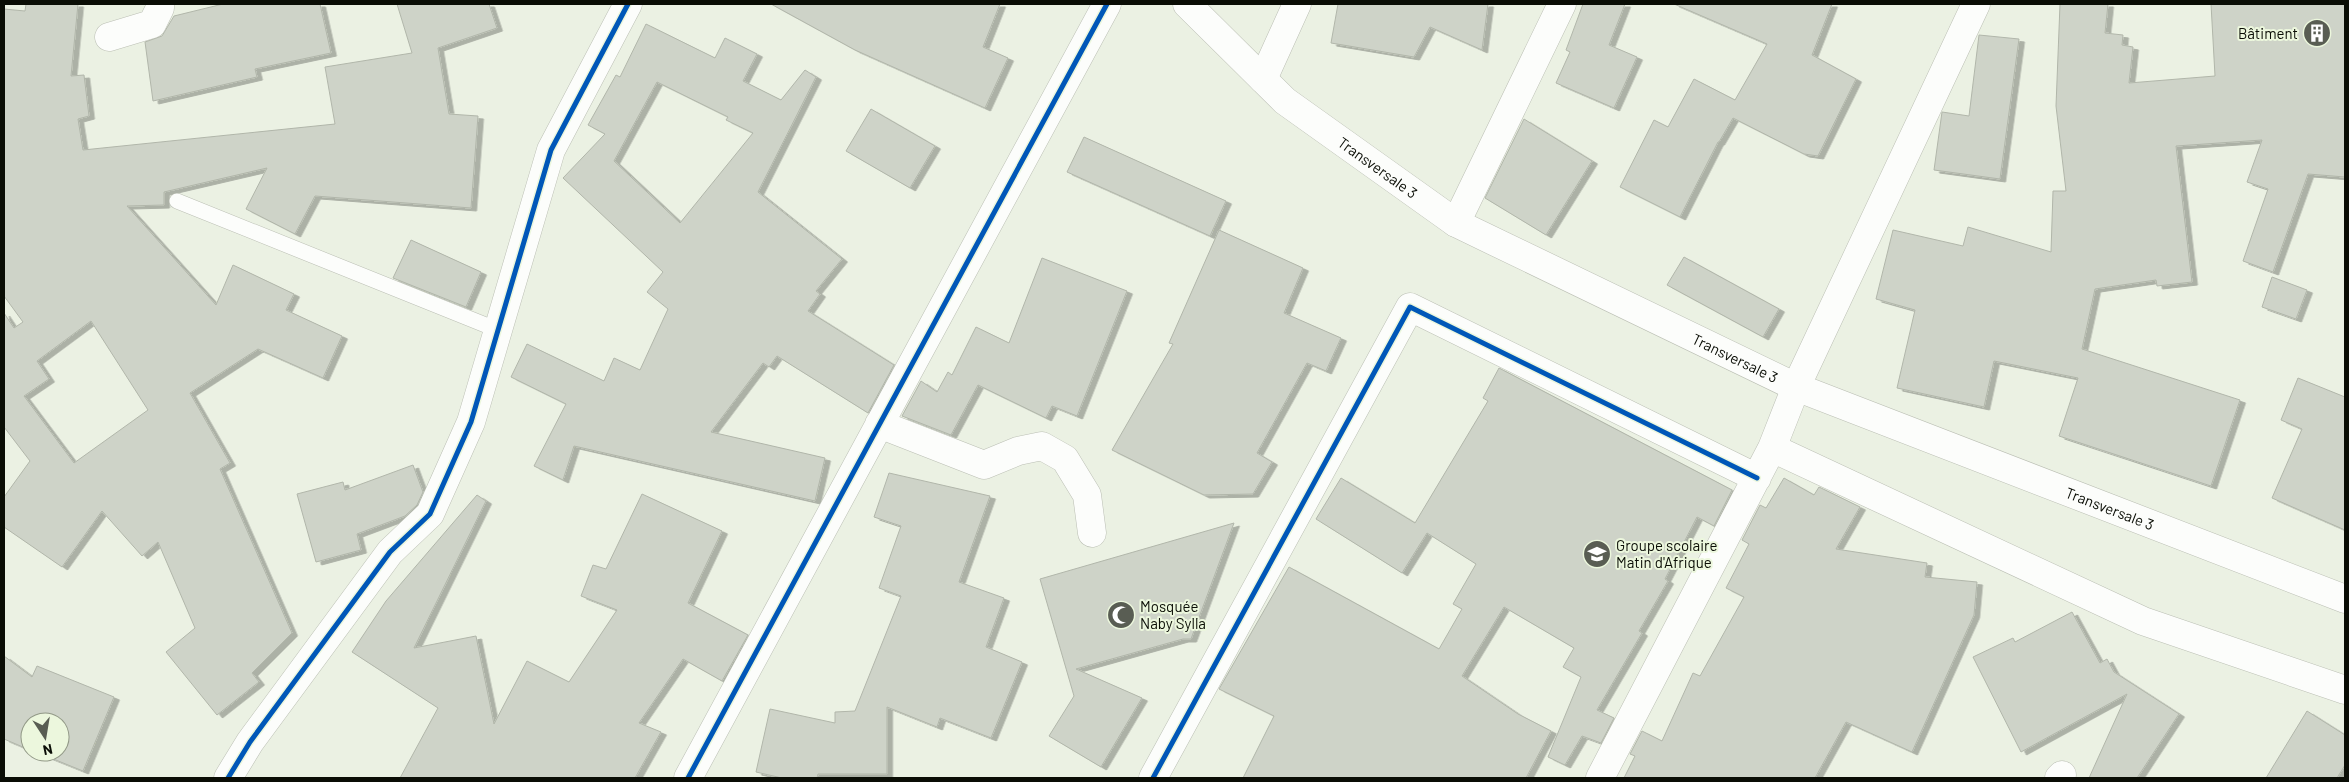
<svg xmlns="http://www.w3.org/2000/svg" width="2349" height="782" viewBox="0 0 2349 782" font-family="Barlow,sans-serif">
	<defs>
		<filter id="shadow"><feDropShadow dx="5.5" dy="3" stdDeviation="0" flood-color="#0004"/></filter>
	</defs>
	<rect width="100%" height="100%" fill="#ebf1e3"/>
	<path fill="#ced3c8" stroke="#b1b6aa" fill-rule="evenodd" filter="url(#shadow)" d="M 26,4 L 78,4 L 71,76 L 84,75 L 89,116 L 78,119 L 83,150 L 335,124 L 325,67 L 412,53 L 397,4 L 489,4 L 497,28 L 438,48 L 449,114 L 478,116 L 471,208 L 315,196 L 295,234 L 246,209 L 267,168 L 164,192 L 164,205 L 127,206 L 216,305 L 233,265 L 294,294 L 286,310 L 342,336 L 323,378 L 258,349 L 190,393 L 230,463 L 220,469 L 292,633 L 252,673 L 259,682 L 217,715 L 166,652 L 195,628 L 158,542 L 142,556 L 102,511 L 62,567 L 4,527 L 4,497 L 30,461 L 4,427 L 4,313 L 14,328 L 23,322 L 4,296 L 4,9 L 25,11 ZM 91,321 L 148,410 L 74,463 L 24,396 L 49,379 L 37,361 Z
		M 223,4 L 320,4 L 331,53 L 255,69 L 257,77 L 153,101 L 145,42 L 162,36 L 174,16 Z
		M 771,4 L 1000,4 L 983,47 L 1008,58 L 985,108 L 855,50 Z
		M 1338,4 L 1488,4 L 1482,50 L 1430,27 L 1414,57 L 1331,43 Z
		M 1583,4 L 1625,4 L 1609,45 L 1637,57 L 1614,108 L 1556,83 L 1570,52 L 1566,50 Z
		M 1674,4 L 1832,4 L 1812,55 L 1856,79 L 1818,156 L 1804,154 L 1733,118 L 1719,142 L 1718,142 L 1680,217 L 1620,187 L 1654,120 L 1668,127 L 1694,79 L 1735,100 L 1767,44 Z
		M 2060,4 L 2108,4 L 2105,33 L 2123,35 L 2122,45 L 2133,47 L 2129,83 L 2215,76 L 2211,4 L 2345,4 L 2345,177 L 2308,174 L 2273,272 L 2243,261 L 2268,189 L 2247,182 L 2262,140 L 2176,146 L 2192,282 L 2157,286 L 2156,280 L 2095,289 L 2082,349 L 2240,400 L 2211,486 L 2059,436 L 2078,378 L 1994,361 L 1984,407 L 1897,388 L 1915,310 L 1876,299 L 1893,230 L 1963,246 L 1968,227 L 2051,252 L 2053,191 L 2066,191 L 2056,106 Z
		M 646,24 L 715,58 L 725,38 L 757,54 L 743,81 L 781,100 L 805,70 L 816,77 L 758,192 L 842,259 L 816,291 L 820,294 L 808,311 L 894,365 L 868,413 L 777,356 L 769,367 L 763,363 L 711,432 L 825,458 L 815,501 L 574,446 L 563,480 L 534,466 L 566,404 L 511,377 L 527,344 L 604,381 L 614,358 L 640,370 L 668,309 L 647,292 L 663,272 L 563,178 L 605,134 L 588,125 L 616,75 L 620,77 ZM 657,82 L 728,117 L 726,120 L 753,133 L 680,223 L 614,161 Z
		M 1979,35 L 2019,39 L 2000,179 L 1934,170 L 1942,112 L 1969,116 Z
		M 871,109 L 935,146 L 910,188 L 846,151 Z
		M 1524,119 L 1592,161 L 1546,235 L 1485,198 Z
		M 1084,137 L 1226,201 L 1210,236 L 1067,172 Z
		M 1219,230 L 1303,268 L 1284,313 L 1341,338 L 1326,371 L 1307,363 L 1257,453 L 1272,462 L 1253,494 L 1204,495 L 1112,450 L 1173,344 L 1169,343 Z
		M 411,240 L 481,272 L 466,307 L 393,278 Z
		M 1684,257 L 1779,309 L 1763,337 L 1667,285 Z
		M 1042,258 L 1127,291 L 1077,416 L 1052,406 L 1046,418 L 978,385 L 951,435 L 902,416 L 921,381 L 937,392 L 948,372 L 952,375 L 976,327 L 1009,343 Z
		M 2272,277 L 2307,290 L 2296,319 L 2262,307 Z
		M 1499,368 L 1732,490 L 1714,526 L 1697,517 L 1665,579 L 1668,581 L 1639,631 L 1642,633 L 1597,710 L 1614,718 L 1601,743 L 1582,736 L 1565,765 L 1548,757 L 1581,677 L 1563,667 L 1574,648 L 1504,607 L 1462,676 L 1518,714 L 1551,731 L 1526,778 L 1243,778 L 1274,716 L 1219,689 L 1289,567 L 1439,649 L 1462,609 L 1453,604 L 1476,564 L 1427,533 L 1402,573 L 1316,519 L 1341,478 L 1415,523 L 1488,401 L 1483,398 Z
		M 2298,378 L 2345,397 L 2345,530 L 2272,498 L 2302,429 L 2281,420 Z
		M 413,465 L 423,492 L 417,505 L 405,516 L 357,534 L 361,550 L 316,562 L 297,494 L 343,482 L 345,490 Z
		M 889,473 L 990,496 L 959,582 L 1004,598 L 986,647 L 1022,662 L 991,738 L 940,718 L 937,727 L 887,707 L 887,774 L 818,774 L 817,778 L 782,778 L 756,772 L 770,709 L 835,723 L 835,712 L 855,711 L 901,596 L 879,588 L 901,526 L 874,517 Z
		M 1784,478 L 1814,495 L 1819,487 L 1860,507 L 1836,549 L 1927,563 L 1925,577 L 1977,582 L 1974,615 L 1912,752 L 1846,722 L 1815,778 L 1624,778 L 1635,756 L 1630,754 L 1642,731 L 1662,741 L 1693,673 L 1700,676 L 1744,597 L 1726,588 L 1749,544 L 1742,540 L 1760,505 L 1766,508 Z
		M 642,494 L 722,531 L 688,603 L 748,635 L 722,681 L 683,659 L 639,723 L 661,732 L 635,778 L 400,778 L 438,708 L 352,652 L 386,601 L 477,495 L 486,501 L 414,648 L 476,636 L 494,724 L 527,661 L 569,682 L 617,610 L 581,596 L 593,565 L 606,569 Z
		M 1234,523 L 1191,639 L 1183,639 L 1076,669 L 1142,698 L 1101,767 L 1049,736 L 1074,696 L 1040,579 Z
		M 2072,612 L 2100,663 L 2107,659 L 2114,672 L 2179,714 L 2137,778 L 2089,778 L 2127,694 L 2021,752 L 1973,657 L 2013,638 L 2015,642 Z
		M 4,656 L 32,677 L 37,666 L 114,697 L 83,771 L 36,752 L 60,752 L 60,722 L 30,722 L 30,750 L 4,739 Z
		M 2307,711 L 2345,735 L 2345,765 L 2337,778 L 2266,778 Z"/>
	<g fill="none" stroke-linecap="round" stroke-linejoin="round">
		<g stroke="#bbbfb4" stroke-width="16">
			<path id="service" d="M 177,201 L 498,330"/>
		</g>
		<g stroke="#bbbfb4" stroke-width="29">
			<path id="minor" d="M 109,37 L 152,24 L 160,8 L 160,4
				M 1263,79 L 1297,4
				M 1456,223 L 1562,4
				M 879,424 L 984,465 L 1018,451 L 1042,446 L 1065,459 L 1087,495 L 1092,533
				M 1772,448 L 2143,621 L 2345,690
				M 228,778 L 250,742 L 390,552 L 430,514 L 471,422 L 551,150 L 628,4
				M 688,778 L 1107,4
				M 1153,778 L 1410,307 L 1757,478
				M 1600,778 L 1772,448 L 1796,387 L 1976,4
				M 2059,778 L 2062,775"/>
		</g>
		<g stroke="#bbbfb4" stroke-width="29">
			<g id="secondary">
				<path id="s1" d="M 1187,4 L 1285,101 L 1456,223 L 1796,387 L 2345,599"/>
			</g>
		</g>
		<use href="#service" stroke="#fcfdfb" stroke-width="15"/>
		<use href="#minor" stroke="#fcfdfb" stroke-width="28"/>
		<use href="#secondary" stroke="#fcfdfb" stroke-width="28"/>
		<g stroke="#ecf7dd" stroke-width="8">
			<path id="cycleway" d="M 228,778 L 250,742 L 390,552 L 430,514 L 471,422 L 551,150 L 628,4
				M 688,778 L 1107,4
				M 1153,778 L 1410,307 L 1757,478"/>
		</g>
		<use href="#cycleway" stroke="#0057b8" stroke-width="5"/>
	</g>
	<defs>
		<g id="building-disc" transform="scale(1.4375)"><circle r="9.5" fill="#595d53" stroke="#ecf7dd"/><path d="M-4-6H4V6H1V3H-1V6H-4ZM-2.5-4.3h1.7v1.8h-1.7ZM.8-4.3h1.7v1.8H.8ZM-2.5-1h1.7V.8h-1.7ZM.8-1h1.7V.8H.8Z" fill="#fff"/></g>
		<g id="school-disc" transform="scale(1.4375)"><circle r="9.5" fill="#595d53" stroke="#ecf7dd"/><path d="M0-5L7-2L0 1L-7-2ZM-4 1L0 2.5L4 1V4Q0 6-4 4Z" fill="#fff"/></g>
		<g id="mosque-disc" transform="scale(1.4375)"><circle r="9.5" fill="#595d53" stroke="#ecf7dd"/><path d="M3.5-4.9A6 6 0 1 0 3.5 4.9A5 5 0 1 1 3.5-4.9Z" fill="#fff"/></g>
	</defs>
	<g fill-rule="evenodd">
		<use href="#building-disc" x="2317" y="33"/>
		<use href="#school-disc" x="1597" y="554"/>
		<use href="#mosque-disc" x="1121" y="615"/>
	</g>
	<g text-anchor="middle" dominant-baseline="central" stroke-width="4" stroke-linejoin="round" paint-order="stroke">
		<g font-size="15" fill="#0a0d05" stroke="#ecf7dd" text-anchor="start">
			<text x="2298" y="33" text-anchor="end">Bâtiment</text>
			<text x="1616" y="545">Groupe scolaire<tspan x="1616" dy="17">Matin d'Afrique</tspan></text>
			<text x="1140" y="606">Mosquée<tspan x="1140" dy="17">Naby Sylla</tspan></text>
		</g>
		<g font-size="15" fill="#0a0d05" stroke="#ecf7dd">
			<text stroke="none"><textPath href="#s1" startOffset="252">Transversale 3</textPath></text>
			<text stroke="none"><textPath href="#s1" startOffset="658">Transversale 3</textPath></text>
			<text stroke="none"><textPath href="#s1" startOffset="1062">Transversale 3</textPath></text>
		</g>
	</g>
	<rect width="2349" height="782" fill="none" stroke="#0a0d05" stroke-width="10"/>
	<g transform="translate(45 737) rotate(168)"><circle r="24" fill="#ecf7dd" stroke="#929987"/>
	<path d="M0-4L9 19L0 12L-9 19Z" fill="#595d53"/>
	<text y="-8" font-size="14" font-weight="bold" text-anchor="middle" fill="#0a0d05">N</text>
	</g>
</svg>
